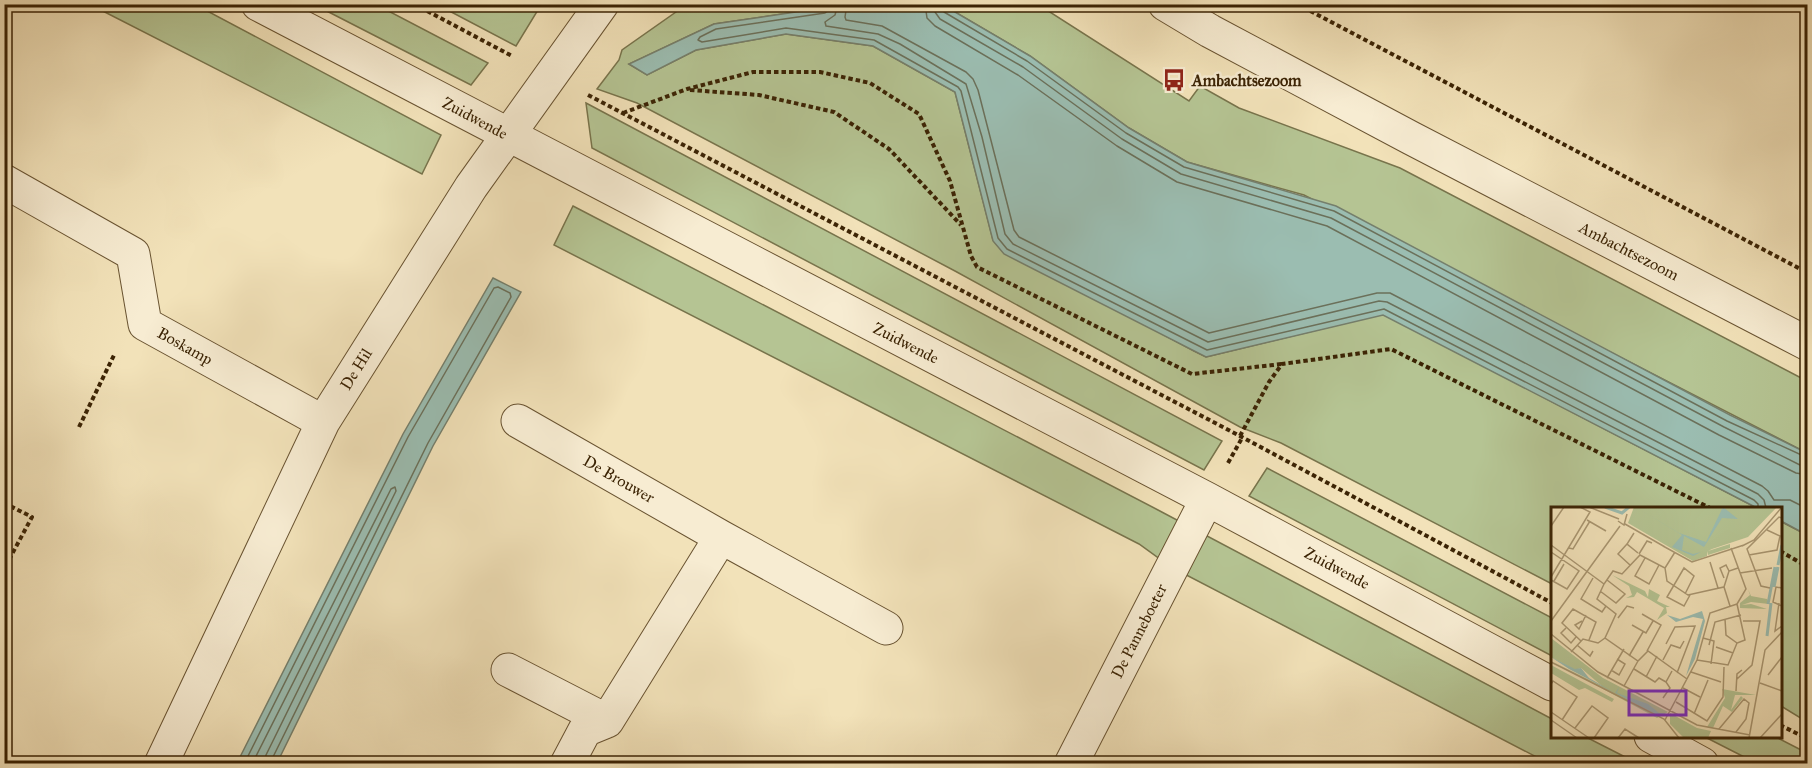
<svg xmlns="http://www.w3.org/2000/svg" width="1812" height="768" viewBox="0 0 1812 768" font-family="'IM FELL Great Primer',serif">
	<rect width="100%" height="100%" fill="#f2e2b9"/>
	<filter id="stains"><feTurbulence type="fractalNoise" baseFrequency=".00333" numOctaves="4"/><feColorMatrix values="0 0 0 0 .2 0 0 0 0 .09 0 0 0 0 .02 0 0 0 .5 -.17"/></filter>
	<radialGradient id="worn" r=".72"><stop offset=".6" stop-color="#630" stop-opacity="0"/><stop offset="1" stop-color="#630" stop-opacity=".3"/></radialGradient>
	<path fill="#b5c493" stroke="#78744c" stroke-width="1.5" d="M 91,5 L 196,5 L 441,135 L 422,174 Z
		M 315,5 L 377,5 L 488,63 L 471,85 Z
		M 438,5 L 541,5 L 516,46 Z
		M 686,5 L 843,5 L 714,24 L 629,64 L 647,75 L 696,50 L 786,34 L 873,46 L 955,92 L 993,240 L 998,246 L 1194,351 L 1206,357 L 1383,314 L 1757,508 L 1552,508 L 1552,584 L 1281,443 L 1240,427 L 955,271 L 637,103 L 597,89 L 619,60 L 622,50 Z
		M 943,5 L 1039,5 L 1189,101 L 1200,86 L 1239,108 L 1400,168 L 1807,381 L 1807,453 L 1304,195 L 1187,162 L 1129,128 L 1030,56 Z
		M 586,103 L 1222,441 L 1204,470 L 592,148 Z
		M 573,206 L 1158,510 L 1552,719 L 1552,736 L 1586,737 L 1637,763 L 1548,763 L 1171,567 L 1139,544 L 554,245 Z
		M 1267,468 L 1552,618 L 1552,656 L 1249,496 Z
		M 1780,521 L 1807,535 L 1807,722 L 1781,706 Z
		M 1705,737 L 1776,737 L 1807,753 L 1807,763 L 1756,763 Z"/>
	<path fill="#9bbdb1" stroke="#757f6c" stroke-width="1.5" d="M 843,5 L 943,5 L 1030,56 L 1129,128 L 1187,162 L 1336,206 L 1730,415 L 1807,453 L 1807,535 L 1781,521 L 1780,508 L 1757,508 L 1383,315 L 1206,357 L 1004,254 L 993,241 L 955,92 L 873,46 L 786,34 L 696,50 L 647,75 L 629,64 L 714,24 Z
		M 493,278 L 521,292 L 433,446 L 277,763 L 237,763 L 403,434 Z"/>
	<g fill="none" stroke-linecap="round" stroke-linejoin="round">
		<path stroke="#6b705a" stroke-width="1.5" d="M 830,4 L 829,10 L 825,13 L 716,29 L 700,37 L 698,40 L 702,42 L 786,28 L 874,40 L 958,87 L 961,91 L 998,238 L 1007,249 L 1207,350 L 1384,309 L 1754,500 L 1758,504 L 1758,508
			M 838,4 L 835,15 L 825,22 L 826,26 L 878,34 L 900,44 L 966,84 L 982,137 L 1005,234 L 1013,244 L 1208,342 L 1379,301 L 1387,302 L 1758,494 L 1764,500 L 1766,508
			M 847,4 L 845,17 L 846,20 L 882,26 L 966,72 L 973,79 L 978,90 L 1014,230 L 1019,237 L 1209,333 L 1377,293 L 1390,293 L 1762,486 L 1768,491 L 1774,500 L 1790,500 L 1808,509
			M 925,4 L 927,18 L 935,26 L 1018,75 L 1117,146 L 1177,182 L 1327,226 L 1719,435 L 1796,473 L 1808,475
			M 934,4 L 935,12 L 940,19 L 1023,67 L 1122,139 L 1181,174 L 1331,218 L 1724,427 L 1800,465 L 1808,466
			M 941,4 L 944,12 L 1027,61 L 1126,133 L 1184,167 L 1334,211 L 1727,421 L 1808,458
			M 244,764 L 408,437 L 494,288 L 498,287 L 510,293 L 511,297 L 428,443 L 272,759 L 272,764
			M 252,764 L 391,489 L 395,487 L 396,491 L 266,755 L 264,764"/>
		<g stroke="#695331" stroke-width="35">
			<path id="minor" d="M 258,4 L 1207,499 L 1552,684
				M 1165,4 L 1210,31 L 1411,138 L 1808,344
				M 4,181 L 133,254 L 145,324 L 323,422
				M 518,421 L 721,537 L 886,628
				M 508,670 L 607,721
				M 1651,736 L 1702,764
				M 161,764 L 323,422 L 471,187 L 602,4
				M 567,764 L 585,730 L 607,721 L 721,537
				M 1071,764 L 1207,499"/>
		</g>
		<path stroke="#3b2304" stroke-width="4" stroke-dasharray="4.5 3" stroke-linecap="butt" d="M 414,4 L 512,56
			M 1297,4 L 1808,273
			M 690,90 L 759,95 L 834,112 L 889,149 L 961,225
			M 588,95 L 1240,436 L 1552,603
			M 623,113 L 687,89 L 753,72 L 820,72 L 870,83 L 919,114 L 950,181 L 971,256 L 977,267 L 1192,374 L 1282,364
			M 79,427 L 115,353
			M 1240,436 L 1269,382 L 1282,364 L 1391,349 L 1710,508
			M 1228,463 L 1242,438
			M 4,503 L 32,517 L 4,569
			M 1780,551 L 1808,567
			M 1780,725 L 1808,739"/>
		<use href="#minor" stroke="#f7ecd2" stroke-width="33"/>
	</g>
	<defs>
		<g id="bus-bare" transform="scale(1.8)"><path d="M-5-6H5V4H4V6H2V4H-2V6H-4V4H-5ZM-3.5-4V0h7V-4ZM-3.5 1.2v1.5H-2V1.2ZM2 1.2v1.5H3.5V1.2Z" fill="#8f2418" stroke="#f7ecd2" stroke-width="2.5" paint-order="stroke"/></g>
	</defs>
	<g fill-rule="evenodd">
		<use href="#bus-bare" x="1174" y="80"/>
	</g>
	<g text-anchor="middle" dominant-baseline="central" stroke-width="5" stroke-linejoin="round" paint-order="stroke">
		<g font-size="16" font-weight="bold" fill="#3b2304" stroke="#f7ecd2" text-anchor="start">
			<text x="1192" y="80">Ambachtsezoom</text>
		</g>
		<g font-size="16" fill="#3b2304" stroke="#f7ecd2">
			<text transform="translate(475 118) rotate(28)">Zuidwende</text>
			<text transform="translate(1629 251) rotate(27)">Ambachtsezoom</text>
			<text transform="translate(906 343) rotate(27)">Zuidwende</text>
			<text transform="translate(185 346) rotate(29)">Boskamp</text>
			<text transform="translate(356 369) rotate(-58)">De Hil</text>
			<text transform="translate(619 479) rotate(30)">De Brouwer</text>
			<text transform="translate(1337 568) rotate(28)">Zuidwende</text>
			<text transform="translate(1139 631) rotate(-63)">De Panneboeter</text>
		</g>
	</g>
	<g transform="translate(1551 507)">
		<rect width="231" height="231" fill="#f2e2b9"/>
		<path d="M 83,0 L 172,0 L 170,8 L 174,0 L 226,0 L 197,30 L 161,42 L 157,44 L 179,37 L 179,41 L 157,48 L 156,44 L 156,49 L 142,54 L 77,16 ZM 61,68 L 94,84 L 97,90 L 98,82 L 109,88 L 106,94 L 119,100 L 115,100 L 116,106 L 106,113 L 113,101 L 86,85 L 83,90 L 75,91 L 81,88 L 78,79 ZM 197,82 L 200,89 L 216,92 L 218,97 L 200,95 L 191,98 L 200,97 L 216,102 L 189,101 L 189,96 L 199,88 ZM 0,131 L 52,171 L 117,205 L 106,211 L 0,154 L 51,179 L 30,161 L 24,163 L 0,150 ZM 0,158 L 63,192 L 61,195 L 34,181 L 28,183 L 0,166 ZM 171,182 L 205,188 L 184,188 L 180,203 L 190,189 L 192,191 L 181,205 L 172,199 L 162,221 L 156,220 L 174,191 ZM 119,206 L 146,221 L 160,224 L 157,231 L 133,231 L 119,217 Z" fill="#b5c493"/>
		<path d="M 172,0 L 187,12 L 171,11 L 153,40 L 133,29 L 131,43 L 142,47 L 150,45 L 142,49 L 121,40 L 131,28 L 88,2 L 128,26 L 155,35 ZM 151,104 L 154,114 L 144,152 L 135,169 L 152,112 L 142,110 L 125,115 L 116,108 L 129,112 ZM 0,150 L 24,162 L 30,161 L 38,171 L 64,186 L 68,180 L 66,186 L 97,197 L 108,206 L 115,206 L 106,208 L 18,162 Z" fill="#9bbdb1"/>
		<path fill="none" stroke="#9bbdb1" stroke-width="3" d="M 54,0 L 71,6 L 78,0M 227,58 L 231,38M 223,80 L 227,60M 217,97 L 224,60M 216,129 L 220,96"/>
		<path fill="none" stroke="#a99671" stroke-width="1.5" d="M 38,0 L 68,12M 36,13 L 55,24M 67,14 L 73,18 L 76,7M 74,17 L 114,40M 0,19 L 13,0M 83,26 L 76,37 L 87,46M 76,37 L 67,47 L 79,58M 0,38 L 53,77M 112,39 L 141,55 L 193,38M 191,39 L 203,33 L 231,0M 18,41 L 22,42 L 39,14M 180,41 L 195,82 L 186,97M 0,45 L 28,64 L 16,82 L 0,73M 88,47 L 96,34 L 101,36M 198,48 L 226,43 L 229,29 L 216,23M 94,51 L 84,69 L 98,77 L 108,58M 159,55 L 167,81M 114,61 L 124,45M 189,66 L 221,61M 0,70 L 39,5 L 29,0M 42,71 L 30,92 L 51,105 L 55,99M 173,71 L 169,61 L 175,58 L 178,64M 3,74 L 13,57M 173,80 L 178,64 L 187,61M 219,81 L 210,79 L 196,42 L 228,10 L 231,11M 231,81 L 225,80 L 222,95 L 231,99M 49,84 L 65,96 L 74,87 L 56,73M 134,87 L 143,69 L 133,61 L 116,90 L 133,99 L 139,88M 228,96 L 224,124 L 231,119M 91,107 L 110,118 L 96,144M 67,111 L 76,99 L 83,101M 174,112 L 175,128 L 186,136M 0,114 L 69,19M 31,114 L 24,118 L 28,122 L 35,108M 81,118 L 95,126 L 102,114M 15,121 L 10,126 L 20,136 L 25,130M 0,127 L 47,165 L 146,218 L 199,228M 152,131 L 163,134 L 160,157M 30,134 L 11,116 L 22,102 L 45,115 L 38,133M 115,137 L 124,120 L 144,119 L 126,166M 26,138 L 39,149 L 42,144M 158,138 L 164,115 L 190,108M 165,140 L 182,146M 20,145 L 32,132 L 47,136 L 54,131M 78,149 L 92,125M 112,153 L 120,138 L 129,141 L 133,134M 146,153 L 177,158 L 186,136 L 194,133 L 186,97M 0,155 L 113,212 L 128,231M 83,162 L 104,175 L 108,171 L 115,175M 60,163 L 68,168 L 74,157 L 66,152M 140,165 L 170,175M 217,168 L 231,150M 95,170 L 106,149M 56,171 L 73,142M 136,172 L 97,144 L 87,154 L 54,131 L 65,107 L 46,92 L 53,77 L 62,64 L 71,67 L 89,48 L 114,61 L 116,74 L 137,88 L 173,80 L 179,99M 186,172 L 201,158 L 209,114 L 192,114M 209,176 L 231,184M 0,177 L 2,174 L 26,190 L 11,213M 73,179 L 87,154M 132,181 L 149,190M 185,184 L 186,167 L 191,163M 112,191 L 119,181 L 115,175 L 121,164M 125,195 L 156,214 L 172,190 L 173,160M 0,205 L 38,231M 143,207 L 157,173M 0,213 L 26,231M 114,213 L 146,153 L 159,106 L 186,97M 24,221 L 41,199 L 57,211 L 43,231M 168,222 L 193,192 L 198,196 L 195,212 L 185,225M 67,231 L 74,222 L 88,231M 198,231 L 214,143 L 231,125M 209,231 L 231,207"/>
		<path fill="#7b2cbf" fill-opacity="0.15" stroke="#7b2cbf" stroke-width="3" d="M 78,184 L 135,184 L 135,208 L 78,208 Z"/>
		<rect width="231" height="231" fill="none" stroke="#3b2304" stroke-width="3"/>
	</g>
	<rect width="1812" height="768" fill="none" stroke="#f2e2b9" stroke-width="24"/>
	<rect x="6" y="6" width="1800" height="756" fill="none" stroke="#3b2304" stroke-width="3"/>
	<rect x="12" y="12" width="1788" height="744" fill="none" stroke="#3b2304" stroke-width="1.5"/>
	<rect width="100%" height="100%" filter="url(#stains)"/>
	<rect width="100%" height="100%" fill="url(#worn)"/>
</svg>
